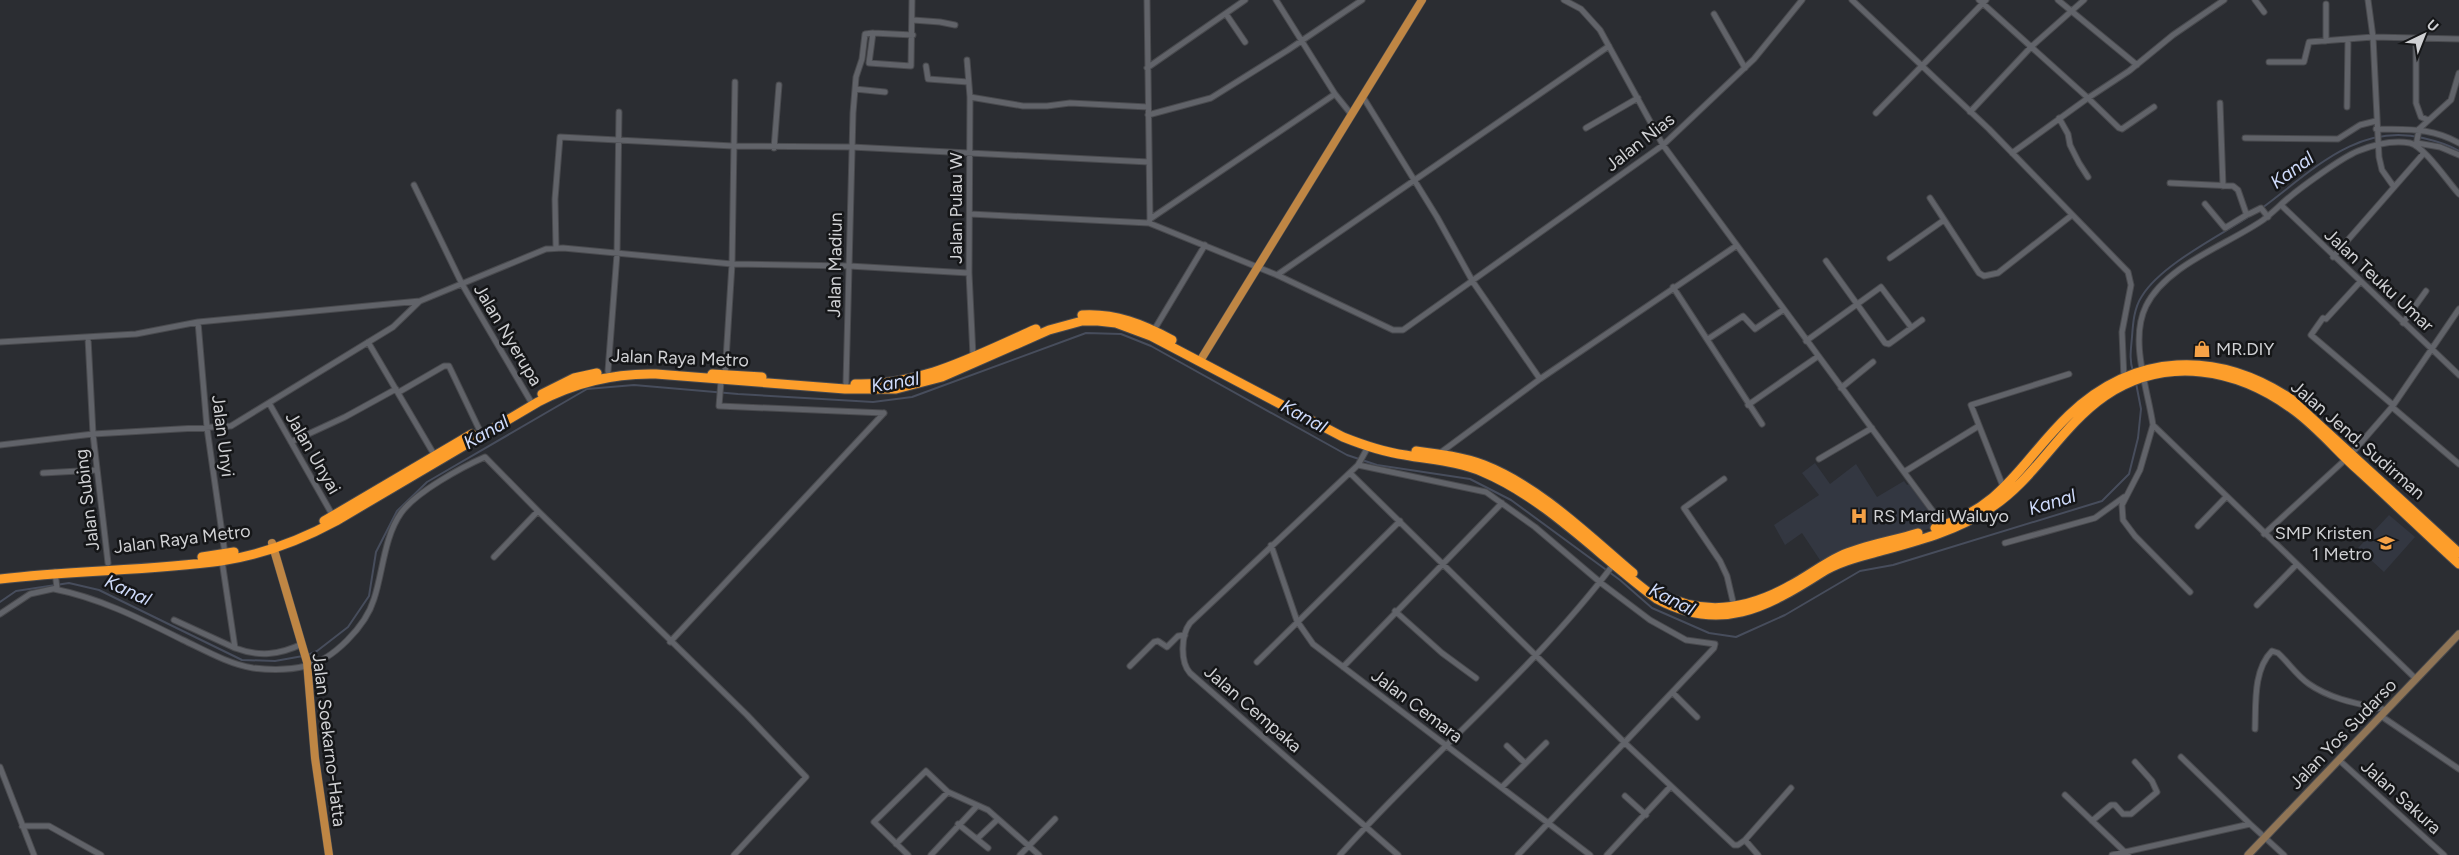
<svg xmlns="http://www.w3.org/2000/svg" width="2459" height="855" viewBox="0 0 2459 855" font-family="Figtree,sans-serif">
	<rect width="100%" height="100%" fill="#2b2d32"/>
	<path fill="#333741" d="M 1815,463 L 1830,484 L 1856,464 L 1877,497 L 1904,481 L 1907,485 L 1909,484 L 1936,521 L 1934,527 L 1822,563 L 1802,533 L 1785,545 L 1774,525 L 1819,495 L 1802,473 Z
		M 2389,515 L 2415,537 L 2384,572 L 2358,548 Z"/>
	<g fill="none" stroke-linecap="round" stroke-linejoin="round">
		<path stroke="#474d5c" stroke-width="2" d="M 2262,208 C 2311,172 2357,122 2423,138 C 2436,141 2448,144 2459,151
			M 2133,371 C 2129,360 2131,349 2132,337 C 2133,323 2134,308 2142,296 C 2161,265 2219,236 2250,216
			M 0,602 L 16,591 L 69,583 L 99,590 L 242,660 L 275,661 L 303,656
			M 308,655 L 317,651 L 348,627 L 369,596 L 376,552 L 397,511 L 427,482 L 587,389 L 634,385 L 738,394 L 873,402 L 912,397 L 1086,333 L 1121,334 L 1151,346 L 1347,455 L 1377,465 L 1470,479 L 1511,500 L 1620,580 L 1652,608 L 1709,633 L 1736,637 L 1785,615 L 1860,571 L 1893,565 L 2102,501 L 2129,474 L 2138,438 L 2141,409 L 2136,383"/>
		<g stroke="#494a4e" stroke-width="7">
			<path id="street" d="M 912,0 L 911,66 L 869,63 L 873,33 L 913,35
				M 1147,0 L 1150,219
				M 1276,0 L 1335,94 L 1351,114
				M 1564,0 L 1581,9 L 1600,30 L 1663,145 L 1943,525
				M 1852,0 L 1989,129 L 2128,272 L 2131,285 L 2122,332 L 2124,379
				M 1979,0 L 2088,98 L 2119,128 L 2122,129 L 2154,107
				M 2058,0 L 2137,65
				M 2255,0 L 2264,12
				M 2368,0 L 2373,37 L 2379,157 L 2382,170 L 2394,187
				M 1226,14 L 1245,42
				M 1714,14 L 1745,68
				M 913,20 L 940,22 L 955,25
				M 2416,38 L 2416,103 L 2421,117 L 2428,120
				M 2326,41 L 2326,4
				M 967,60 L 970,97 L 969,273 L 973,356
				M 2269,62 L 2304,62 L 2309,42 L 2373,37 L 2459,39
				M 926,66 L 928,79 L 968,82
				M 1147,68 L 1245,0
				M 855,89 L 885,92
				M 970,97 L 1023,106 L 1047,106 L 1070,103 L 1148,107
				M 1363,97 L 1437,217 L 1473,282 L 1540,379
				M 2220,103 L 2223,186
				M 2347,107 L 2348,39
				M 1970,112 L 2031,47 L 2084,0
				M 1876,113 L 1986,0
				M 1148,115 L 1211,98 L 1288,50 L 1362,0
				M 2059,118 L 2068,134 L 2070,145 L 2079,163 L 2088,177
				M 1586,128 L 1638,98
				M 2376,129 C 2408,130 2430,127 2459,143
				M 2245,138 L 2338,139 L 2360,125 L 2376,121
				M 2417,143 L 2440,147 L 2459,155
				M 2416,146 L 2419,129 L 2451,100 L 2459,73
				M 774,148 L 779,85
				M 2012,153 L 2088,98 L 2129,71 L 2173,35 L 2224,0
				M 2170,183 L 2233,186 L 2238,190 L 2246,213 L 2249,214 L 2261,208 L 2268,217
				M 414,185 L 462,284 L 530,400
				M 1930,198 L 1979,273 L 1984,276 L 1998,273 L 2072,215
				M 2205,204 L 2225,228 L 2248,214
				M 2281,205 L 2459,375
				M 970,214 L 1149,223 L 1277,275 L 1393,330 L 1403,330 L 1663,145 L 1754,59 L 1802,0
				M 1149,223 L 1150,219 L 1335,94
				M 556,248 L 555,199 L 560,137 L 733,146 L 851,147 L 1149,162
				M 2333,257 L 2424,153
				M 1890,258 L 1944,220
				M 1826,261 L 1885,343 L 1889,344 L 1922,320
				M 1277,275 L 1609,46
				M 2360,282 L 2326,319 L 2323,318 L 2311,335 L 2393,405
				M 1673,287 L 1762,424
				M 198,322 L 207,428 L 225,554
				M 2403,323 L 2426,291
				M 1154,330 L 1205,245
				M 88,338 L 93,434 L 108,563
				M 1708,339 L 1743,316 L 1755,329 L 1783,310
				M 1806,341 L 1881,287 L 1911,327
				M 0,342 L 136,334 L 198,322 L 420,301
				M 368,342 L 435,456
				M 608,371 L 617,254 L 619,112
				M 725,375 L 732,264 L 735,82
				M 721,381 L 719,406 L 884,413
				M 846,383 L 853,113 L 856,77 L 862,59 L 865,34 L 873,33
				M 1841,388 L 1873,362
				M 399,392 L 444,366 L 449,366 L 479,429
				M 269,403 L 333,516
				M 1748,405 L 1817,357
				M 2392,407 L 2459,464
				M 2153,425 L 2140,470 L 2122,505 L 2123,520 L 2135,536 L 2190,592
				M 291,442 L 345,417 L 396,389
				M 0,445 L 93,434 L 231,426 L 393,327 L 420,301 L 546,249 L 563,248 L 732,264 L 849,266 L 969,273
				M 1368,447 L 1358,465 L 1190,623 C 1181,635 1180,662 1190,673 L 1398,855
				M 1440,453 L 1540,379 L 1736,246
				M 2352,453 L 2392,407 L 2459,309
				M 1819,459 L 1872,428
				M 1358,465 L 1486,492 L 1535,527 L 1601,583 L 1650,620 L 1686,640 L 1715,644 L 1714,648 L 1518,855
				M 1904,472 L 1977,427
				M 43,473 L 97,470
				M 1350,473 L 1625,743 L 1734,845 L 1738,845 L 1745,840 L 1791,788
				M 1724,479 L 1684,508 L 1720,561 L 1727,576 L 1734,606
				M 2004,489 L 1971,405 L 2069,374
				M 538,511 L 747,715 L 806,777 L 734,855
				M 2198,526 L 2226,497
				M 2264,534 L 2346,459
				M 2005,543 L 2095,518 L 2124,497
				M 1271,545 L 1297,621 L 1313,644 L 1590,855
				M 222,561 L 235,648 C 259,657 279,655 302,644
				M 54,589 C 100,598 141,619 183,640 C 206,651 229,664 253,668 C 270,670 290,670 306,666 C 333,660 366,626 374,599 C 383,572 384,537 401,513 C 416,492 462,467 485,457 L 538,511 L 494,557
				M 2257,605 L 2297,564
				M 1395,611 L 1442,653 L 1476,678
				M 0,614 L 30,594 L 57,588 L 55,572
				M 174,620 L 235,648
				M 670,642 L 884,413
				M 1257,662 L 1400,521
				M 1130,666 L 1154,642 L 1158,641 L 1167,647 L 1178,636 L 1185,635
				M 1343,667 L 1502,503
				M 2416,679 L 2153,425 C 2148,390 2129,340 2146,306 C 2166,265 2227,245 2263,220 C 2271,214 2278,207 2286,200 C 2300,188 2341,158 2358,151 C 2373,145 2393,140 2410,143 C 2424,146 2448,182 2459,194
				M 1673,693 L 1697,717
				M 2381,716 L 2459,769
				M 2255,729 C 2256,704 2253,670 2272,651 L 2278,653 C 2288,662 2297,676 2309,684 C 2332,700 2360,704 2387,710
				M 1507,746 L 1525,763
				M 2181,757 L 2250,824
				M 2339,760 L 2444,855
				M 0,767 L 34,855
				M 1502,787 L 1546,743
				M 2065,795 L 2128,855
				M 1625,796 L 1646,815
				M 2092,821 L 2111,805 L 2115,805 L 2123,814 L 2131,814 L 2157,792 L 2152,781 L 2135,762
				M 958,824 L 988,848
				M 22,826 L 49,826 L 101,855
				M 977,839 L 998,819
				M 1745,840 L 1758,855
				M 896,844 L 948,792
				M 908,855 L 874,822 L 926,771 L 948,792 L 988,810 L 1039,855
				M 931,855 L 977,806
				M 1020,855 L 1055,819
				M 1340,855 C 1428,756 1533,671 1613,565
				M 1607,855 L 1671,786
				M 2112,855 L 2250,824 L 2284,855"/>
		</g>
		<g stroke="#494a4e" stroke-width="9">
			<path id="secondary" d="M 2248,855 L 2459,634"/>
		</g>
		<g stroke="#494a4e" stroke-width="9">
			<path id="primary" d="M 1200,361 L 1422,0
				M 272,543 L 307,662 L 315,758 L 329,855"/>
		</g>
		<g stroke="#494a4e" stroke-width="11">
			<path id="highway" d="M 1082,315 C 1115,313 1143,324 1172,340
				M 712,374 L 762,377
				M 855,384 C 922,386 976,355 1036,329
				M 542,394 L 574,378 L 597,373
				M 1416,451 C 1439,454 1463,457 1484,465 C 1540,487 1588,535 1633,573
				M 324,521 L 472,434
				M 1935,528 C 2006,506 2021,461 2069,415 C 2135,352 2217,350 2291,399 L 2459,553
				M 202,557 L 234,552
				M 0,579 C 73,570 148,571 221,561 C 261,555 301,540 336,521 L 538,402 C 576,382 613,373 656,374 L 845,389 L 896,389 L 942,377 L 1049,330 L 1082,321 L 1098,321 L 1116,323 L 1151,336 L 1343,437 C 1363,445 1383,452 1405,455 C 1431,460 1457,461 1483,472 C 1547,499 1601,558 1657,599 C 1720,633 1766,608 1821,573 C 1837,563 1855,558 1874,553 C 1913,542 1955,532 1989,509 C 2035,480 2060,427 2105,396 C 2166,355 2238,368 2295,411 C 2318,428 2337,451 2358,470 C 2392,501 2425,533 2459,564
				M 1659,593 C 1703,617 1749,609 1791,585 C 1808,576 1823,564 1840,556 C 1864,545 1893,541 1918,533"/>
		</g>
		<use href="#street" stroke="#616369" stroke-width="5"/>
		<use href="#secondary" stroke="#907556" stroke-width="7"/>
		<use href="#primary" stroke="#bf8644" stroke-width="8"/>
		<use href="#highway" stroke="#fd9e2b" stroke-width="9"/>
	</g>
	<defs>
		<g id="shop-bare" transform="scale(1.35)"><path d="M-5-2.5h2.3a2.7 3.5 0 0 1 5.4 0H5L5.5 6h-11ZM-1.5-2.5h3a1.5 2.3 0 0 0-3 0Z" fill="#f6a247" stroke="#151618" stroke-width="2.5" paint-order="stroke"/></g>
		<g id="hospital-bare" transform="scale(1.35)"><path d="M-5-5h3v3.5h4V-5h3V5h-3V1.5h-4V5h-3Z" fill="#f6a247" stroke="#151618" stroke-width="2.5" paint-order="stroke"/></g>
		<g id="school-bare" transform="scale(1.35)"><path d="M0-5L7-2L0 1L-7-2ZM-4 1L0 2.5L4 1V4Q0 6-4 4Z" fill="#f6a247" stroke="#151618" stroke-width="2.5" paint-order="stroke"/></g>
	</defs>
	<g fill-rule="evenodd">
		<use href="#shop-bare" x="2202" y="349"/>
		<use href="#hospital-bare" x="1859" y="516"/>
		<use href="#school-bare" x="2386" y="543"/>
	</g>
	<g text-anchor="middle" dominant-baseline="central" stroke-width="5" stroke-linejoin="round" paint-order="stroke">
		<g font-size="18" fill="#d0d1d4" stroke="#151618">
			<text transform="translate(1640 142) rotate(-38)">Jalan Nias</text>
			<text transform="translate(956 208) rotate(-90)">Jalan Pulau W</text>
			<text transform="translate(835 265) rotate(-89)">Jalan Madiun</text>
			<text transform="translate(2379 280) rotate(43)">Jalan Teuku Umar</text>
			<text transform="translate(508 335) rotate(59)">Jalan Nyerupa</text>
			<text transform="translate(680 358) rotate(2)">Jalan Raya Metro</text>
			<text transform="translate(223 436) rotate(83)">Jalan Unyi</text>
			<text transform="translate(2358 440) rotate(41)">Jalan Jend. Sudirman</text>
			<text transform="translate(313 453) rotate(60)">Jalan Unyai</text>
			<text transform="translate(87 500) rotate(-97)">Jalan Subing</text>
			<text transform="translate(182 539) rotate(-7)">Jalan Raya Metro</text>
			<text transform="translate(1417 706) rotate(37)">Jalan Cemara</text>
			<text transform="translate(1253 709) rotate(41)">Jalan Cempaka</text>
			<text transform="translate(2343 734) rotate(-46)">Jalan Yos Sudarso</text>
			<text transform="translate(329 740) rotate(83)">Jalan Soekarno-Hatta</text>
			<text transform="translate(2401 797) rotate(42)">Jalan Sakura</text>
		</g>
		<g font-size="18" fill="#d0d1d4" stroke="#151618" text-anchor="start">
			<text x="2216" y="349">MR.DIY</text>
			<text x="1873" y="516">RS Mardi Waluyo</text>
			<text x="2372" y="533" text-anchor="end">SMP Kristen<tspan x="2372" dy="21">1 Metro</tspan></text>
		</g>
		<g font-size="19" font-style="italic" fill="#cfdbfb" stroke="#151618">
			<text transform="translate(2292 170) rotate(-36)">Kanal</text>
			<text transform="translate(895 382) rotate(-10)">Kanal</text>
			<text transform="translate(1304 416) rotate(29)">Kanal</text>
			<text transform="translate(486 432) rotate(-30)">Kanal</text>
			<text transform="translate(2052 502) rotate(-17)">Kanal</text>
			<text transform="translate(128 590) rotate(25)">Kanal</text>
			<text transform="translate(1672 599) rotate(27)">Kanal</text>
		</g>
	</g>
	<g transform="translate(2424 35) rotate(43)" stroke="#151618" stroke-width="4" paint-order="stroke">
	<path d="M0-4L9 19L0 12L-9 19Z" fill="#d0d1d4"/>
	<text y="-8" font-size="14" font-weight="bold" text-anchor="middle" fill="#d0d1d4">U</text>
	</g>
</svg>
